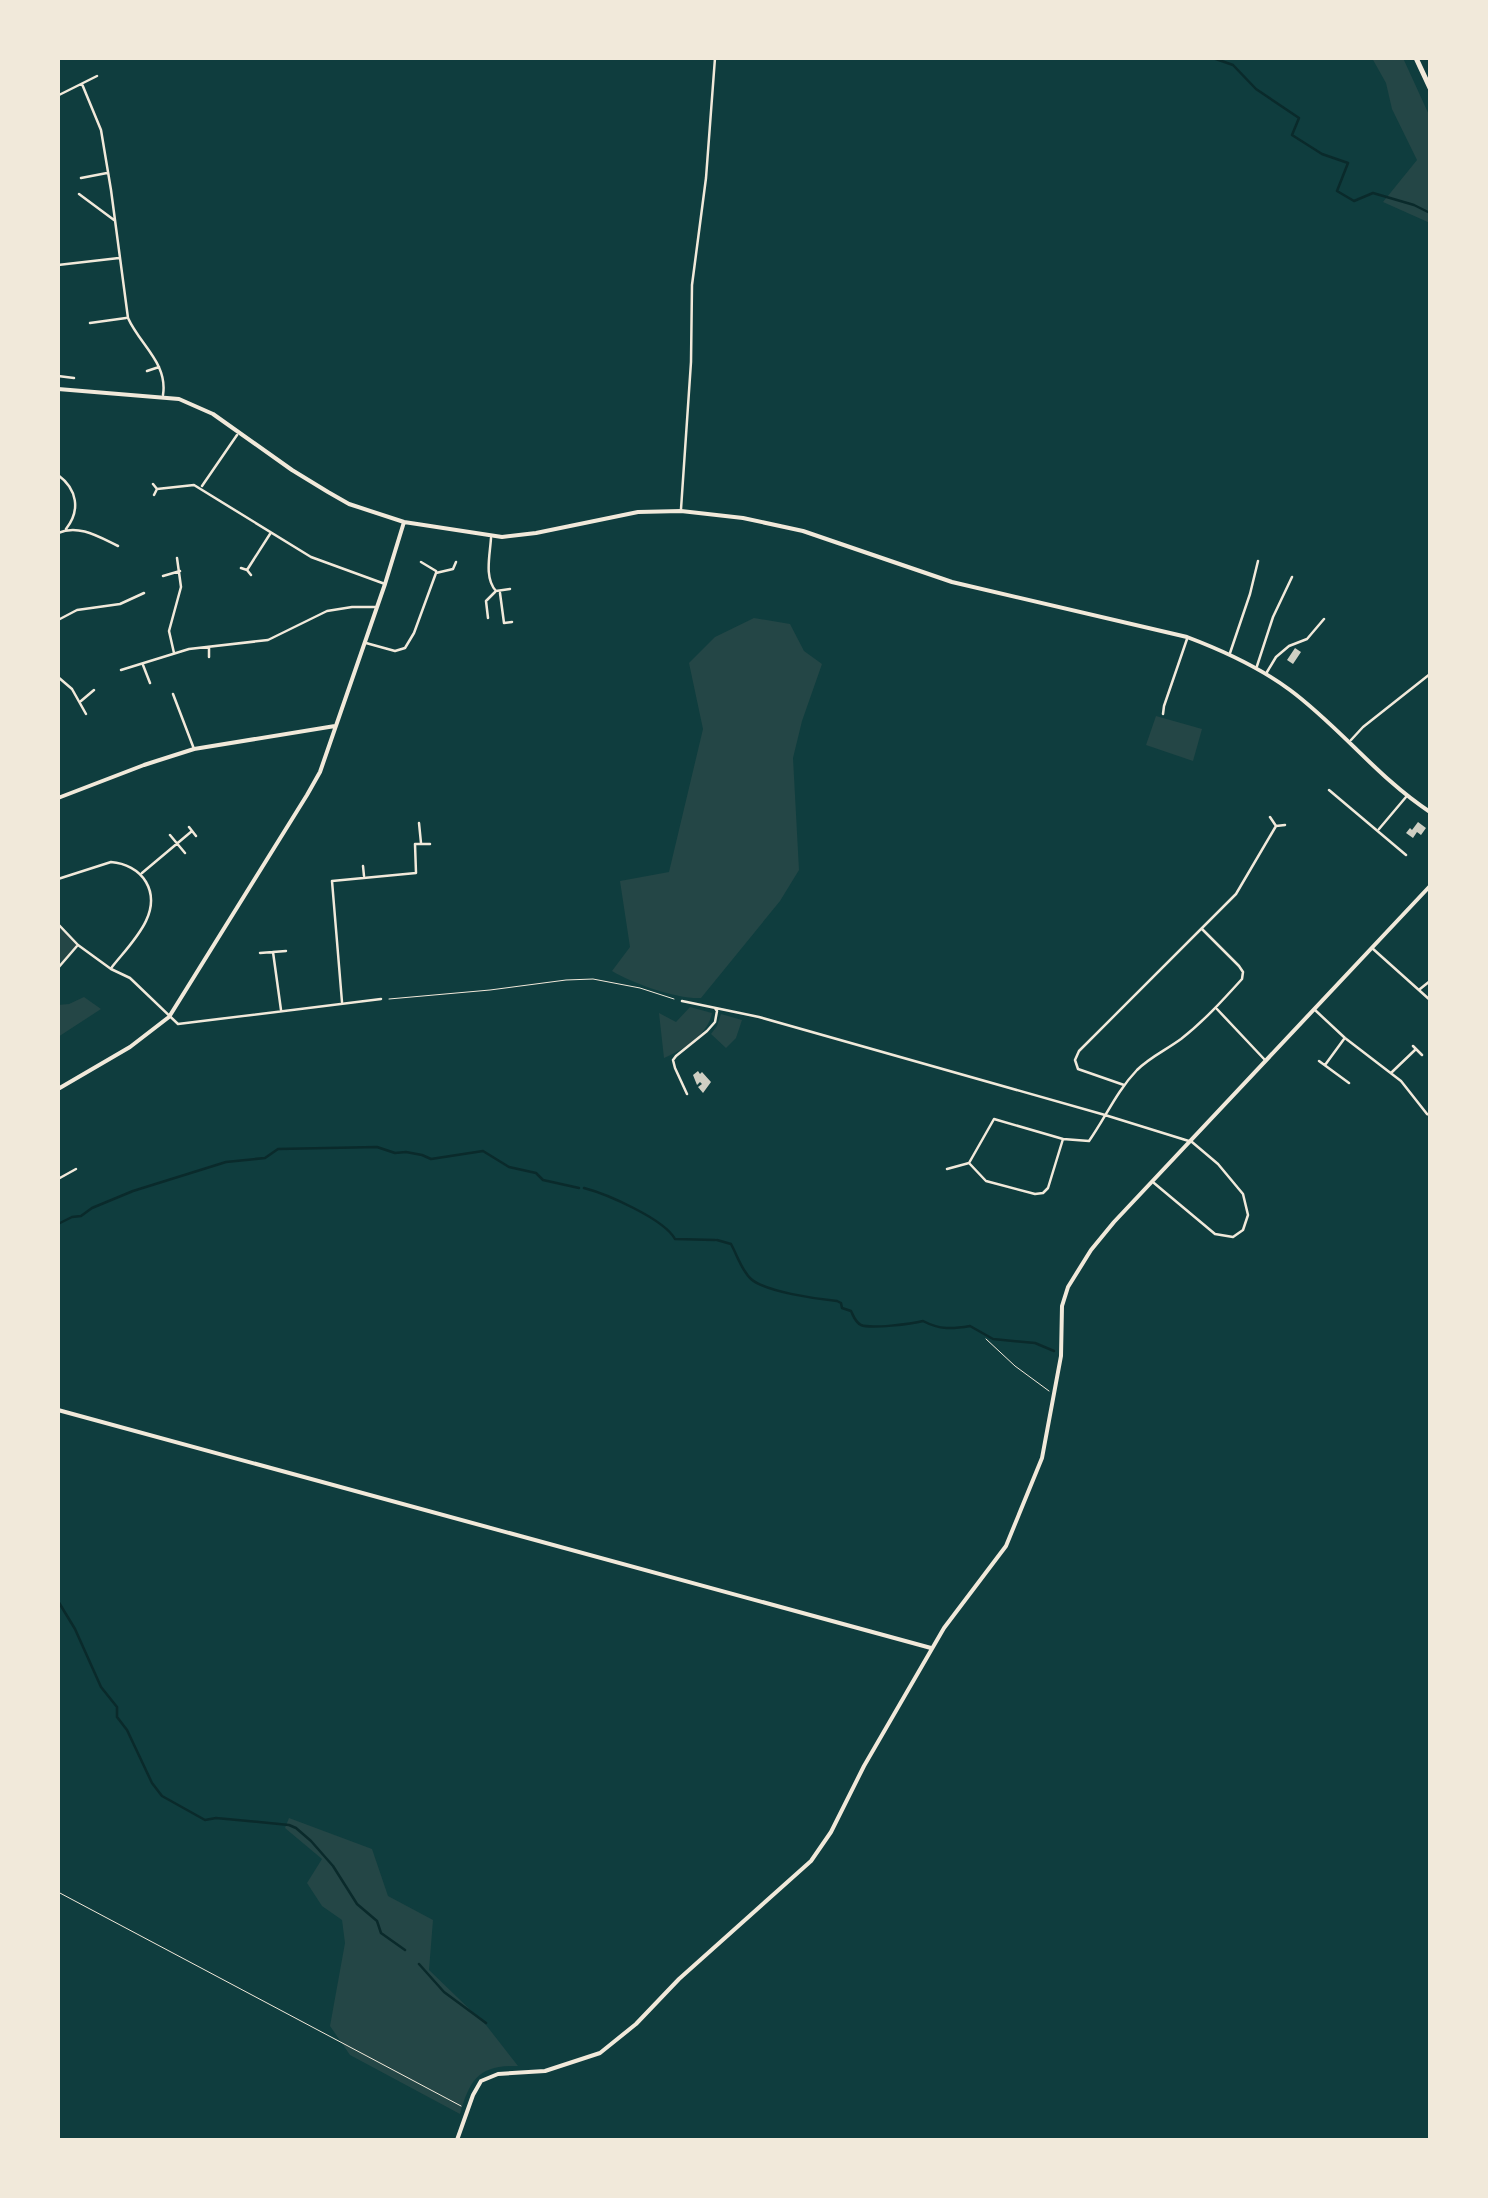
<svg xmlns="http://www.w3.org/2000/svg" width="1488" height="2198" viewBox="0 0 1488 2198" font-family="Overpass,sans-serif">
	<rect width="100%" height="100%" fill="#0f3d3e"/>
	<path fill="#244646" d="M 1372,58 L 1403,58 L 1430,117 L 1430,223 L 1383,202 L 1417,160 L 1392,109 L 1386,83 Z
		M 754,618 L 790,624 L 804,651 L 822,664 L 802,721 L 793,758 L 799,870 L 780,901 L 701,998 C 676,999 634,984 612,971 L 630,947 L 620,881 L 669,872 L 703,729 L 689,663 L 715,637 Z
		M 1156,716 L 1202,729 L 1193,761 L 1146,745 Z
		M 58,924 L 78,945 L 58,968 Z
		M 84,997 L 101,1009 L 58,1037 L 58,1005 L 69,1004 Z
		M 690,1007 L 712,1013 C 708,1035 683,1050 664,1058 L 659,1013 L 676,1022 Z
		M 721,1014 L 742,1020 L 736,1038 L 726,1048 L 711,1034 L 717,1026 Z
		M 289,1818 L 372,1849 L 388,1896 L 433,1920 L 429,1970 L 486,2025 L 518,2066 C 479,2065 470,2079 460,2114 L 350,2055 L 330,2026 L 345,1943 L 342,1920 L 322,1906 L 307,1883 L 322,1859 L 285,1828 Z"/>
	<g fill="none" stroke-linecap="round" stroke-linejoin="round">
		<path stroke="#0a2a2b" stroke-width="2.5" d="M 1213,58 L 1233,65 L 1256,89 L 1299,118 L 1292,135 L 1322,154 L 1348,163 L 1337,191 L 1354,201 L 1373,193 L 1414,205 L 1430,213
			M 584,1188 C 607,1194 664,1219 675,1239 L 715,1240
			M 58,1224 L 72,1217 L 81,1216 L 92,1208 L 133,1191 L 226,1162 L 265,1158 L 278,1149 L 377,1147 L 395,1153 L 406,1152 L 422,1155 L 431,1159 L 483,1151 L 509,1167 L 536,1173 L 543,1180 L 579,1188
			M 717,1240 L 731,1244 C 737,1255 742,1271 751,1279 C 766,1292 817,1299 837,1301 L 841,1303 L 842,1308 L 851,1311 C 854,1317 855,1322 861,1325 C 870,1329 912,1324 923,1321 C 940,1330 953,1329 970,1326 L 993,1339 L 1035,1343 L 1054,1351
			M 58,1601 L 75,1629 L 101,1687 L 117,1707 L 117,1717 L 127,1730 L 152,1783 L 162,1796 L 205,1820 L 216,1818 L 259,1822 L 289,1825 L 296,1828 L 311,1841 L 333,1866 L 357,1904 L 377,1921 L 381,1933 L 405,1950
			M 419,1964 L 444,1992 L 486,2023"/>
	</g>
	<path fill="#cfcfc3" d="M 1295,648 L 1301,652 L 1293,664 L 1287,660 Z
		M 1418,822 L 1426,828 L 1421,835 L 1417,832 L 1413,838 L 1406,833 L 1410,828 L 1412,830 Z
		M 698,1071 L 700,1074 L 702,1072 L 711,1082 L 703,1093 L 698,1087 L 702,1084 L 700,1082 L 697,1085 L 693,1075 Z"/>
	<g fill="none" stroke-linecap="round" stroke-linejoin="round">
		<path stroke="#f1e9da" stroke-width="1" d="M 389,999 L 490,990 L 566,980 L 593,979 L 640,988 L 674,999
			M 986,1339 L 1015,1366 L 1049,1391
			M 58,1892 L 461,2106"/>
		<path stroke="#f1e9da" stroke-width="2.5" d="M 82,84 L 101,130 L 111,190 L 128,318 C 140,345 168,363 163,395
			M 59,95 L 97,76
			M 81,178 L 107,173
			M 79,194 L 114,220
			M 58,265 L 119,258
			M 90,323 L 126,318
			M 147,371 L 159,367
			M 58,376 L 74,378
			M 58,475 C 77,489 81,510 66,529
			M 153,484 L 157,489 L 154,495
			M 202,486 L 237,435
			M 157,489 L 194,485 L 311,557 L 385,584
			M 681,509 L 691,362 L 692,285 L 706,178 L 715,58
			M 58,533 C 79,524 99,537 118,546
			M 491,538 C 490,555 484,578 496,591 L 510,589
			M 421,562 L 436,571
			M 241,568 L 247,570 L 251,575
			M 247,570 L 270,534
			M 163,576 L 180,571
			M 500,593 L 504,623 L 512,622
			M 488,618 L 486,601 L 495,592
			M 58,620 L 77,610 L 120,604 L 144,593
			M 366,643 L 395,651 L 405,648 L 414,633 L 436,573 L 453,569 L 456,562
			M 209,647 L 209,657
			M 174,653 L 169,631 L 181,587 L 177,558
			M 1230,653 L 1250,594 L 1258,561
			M 143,665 L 150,683
			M 1257,666 L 1273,617 L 1292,577
			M 121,670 L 189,649 L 268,640 L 327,611 L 352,607 L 375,607
			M 1267,672 L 1276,657 L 1289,646 L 1307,639 L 1324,619
			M 58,677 L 72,689 L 86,714
			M 173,694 L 194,749
			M 81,701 L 94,690
			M 1163,714 L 1164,706 L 1187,639
			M 1351,740 L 1363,727 L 1430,674
			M 1329,790 L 1406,855
			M 1270,817 L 1276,826 L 1285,825
			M 419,823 L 421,843
			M 189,827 L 196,836
			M 1379,829 L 1406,797
			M 170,835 L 185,853
			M 363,866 L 364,876
			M 142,873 L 192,831
			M 58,879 L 111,862 C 125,863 139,870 146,882 C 164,913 130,944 112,967
			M 58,924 L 78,945 L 111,969 L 130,978 L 178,1024 L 381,999
			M 1372,948 L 1430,1000
			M 273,952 L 281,1010
			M 260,953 L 286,951
			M 58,968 L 77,946
			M 1420,989 L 1430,981
			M 682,1001 L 759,1017 L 1105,1115 L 1192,1142 L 1218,1164 L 1243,1194 L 1248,1215 L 1243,1230 L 1233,1237 L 1215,1234 L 1154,1183
			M 342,1002 L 332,881 L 416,873 L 415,844 L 430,844
			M 1216,1008 L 1265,1060
			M 1315,1010 L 1345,1038 L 1401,1081 L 1427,1114 L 1430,1115
			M 1413,1046 L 1422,1055
			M 1319,1061 L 1349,1083
			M 1325,1065 L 1344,1039
			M 1392,1072 L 1416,1049
			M 1124,1085 L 1078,1069 L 1075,1060 L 1079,1051 L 1236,894 L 1276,826
			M 687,1094 L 675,1068 L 673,1060 L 676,1056 L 707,1031 L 715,1022 L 717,1011 L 715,1008
			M 1063,1139 L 1048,1188 L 1043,1193 L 1035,1194 L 986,1181 L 969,1163 L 994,1119 L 1063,1139 L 1089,1141 C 1106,1117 1116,1092 1137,1070 C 1150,1057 1166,1050 1181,1039 C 1204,1021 1223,1000 1242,979 L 1243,972 L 1239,966 L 1202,929
			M 947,1169 L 969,1163
			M 58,1179 L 76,1169"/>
		<path stroke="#f1e9da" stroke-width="4" d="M 58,389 L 179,399 L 213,414 L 292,470 L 328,492 L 349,504 L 404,522 L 502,537 L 536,533 L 638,512 L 681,511 L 743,518 L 803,531 L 952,582 L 1187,637 C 1224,651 1259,667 1290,690 C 1340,727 1378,778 1430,812
			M 58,798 L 144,765 L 194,749 L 335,726
			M 58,1089 L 130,1047 L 169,1017 L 307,795 L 320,772 L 385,584 L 404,522
			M 58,1410 L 931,1648
			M 457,2140 L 473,2095 L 481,2081 L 498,2074 L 545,2071 L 600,2053 L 636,2024 L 679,1979 L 811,1861 L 831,1832 L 864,1766 L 944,1628 L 1006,1546 L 1042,1458 L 1061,1356 L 1062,1306 L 1068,1287 L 1091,1250 L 1114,1222 L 1430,886"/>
		<path stroke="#f1e9da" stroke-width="5" d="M 1416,58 L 1430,88"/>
	</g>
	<rect width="1488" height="2198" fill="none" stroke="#f1e9da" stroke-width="120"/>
</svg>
